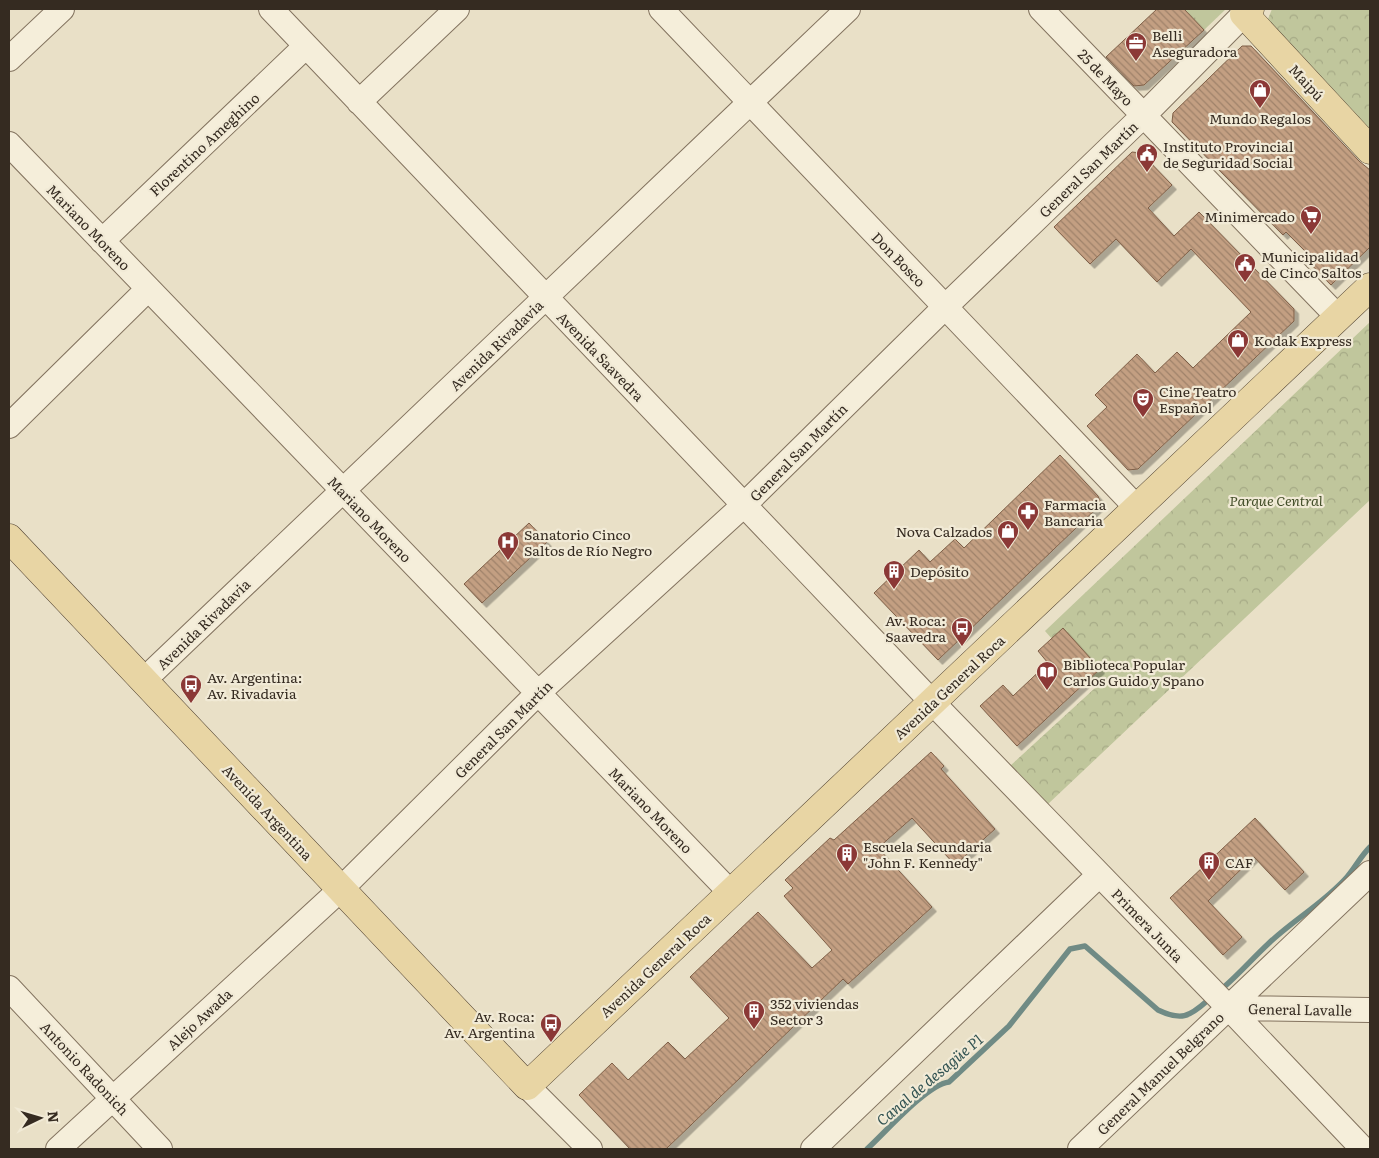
<svg xmlns="http://www.w3.org/2000/svg" width="1379" height="1158" viewBox="0 0 1379 1158" font-family="Literata,serif">
	<defs>
		<pattern id="grass-tufts" width="24" height="20" patternUnits="userSpaceOnUse" patternTransform="scale(1.25)"><rect width="24" height="20" fill="#c0c69c"/><path d="M3 7l-1-3M5 7V3M7 7l1-3M15 17l-1-3M17 17v-4M19 17l1-3" fill="none" stroke="#a6aa86"/></pattern>
		<pattern id="park-crowns" width="20" height="18" patternUnits="userSpaceOnUse" patternTransform="scale(1.25)"><rect width="20" height="18" fill="#c0c69c"/><path d="M2 6a3 3 0 1 1 6 0M12 15a3 3 0 1 1 6 0" fill="none" stroke="#a6aa86"/></pattern>
		<pattern id="building-back-hatch" width="6" height="6" patternUnits="userSpaceOnUse" patternTransform="scale(1.25)"><rect width="6" height="6" fill="#c39f82"/><path d="M-1 5l2 2M0 0l6 6M5-1l2 2" fill="none" stroke="#9f826a"/></pattern>
		<filter id="shadow"><feDropShadow dx="4.5" dy="4.5" stdDeviation="0" flood-color="#0004"/></filter>
	</defs>
	<rect width="100%" height="100%" fill="#e9e0c7"/>
	<path fill="url(#grass-tufts)" d="M 1184,9 L 1226,9 L 1204,30 Z"/>
	<path fill="url(#park-crowns)" d="M 1272,9 L 1370,9 L 1370,131 L 1269,25 L 1268,19 Z
		M 1370,322 L 1370,500 L 1047,805 L 1010,766 L 1095,688 L 1045,631 Z"/>
	<g fill="none" stroke-linecap="round" stroke-linejoin="round">
		<path stroke="#708b85" stroke-width="5.5" d="M 1224,987 C 1240,973 1253,958 1268,944 C 1293,920 1324,903 1347,877 C 1355,868 1360,857 1370,847
			M 867,1149 C 886,1132 926,1085 949,1082 L 1009,1026 L 1070,949 L 1085,946 L 1158,1010 C 1181,1021 1189,1017 1207,1001"/>
	</g>
	<path fill="url(#building-back-hatch)" stroke="#7f5f47" filter="url(#shadow)" d="M 1157,9 L 1184,9 L 1204,30 L 1144,85 L 1134,86 L 1106,57 Z
		M 1242,46 L 1251,46 L 1359,161 L 1370,170 L 1370,247 L 1331,285 L 1305,258 L 1308,254 L 1286,232 L 1283,235 L 1172,122 L 1173,113 Z
		M 1132,152 L 1141,153 L 1172,185 L 1148,208 L 1174,236 L 1199,212 L 1294,309 L 1294,321 L 1138,469 L 1128,470 L 1087,426 L 1107,407 L 1095,395 L 1137,354 L 1155,373 L 1177,352 L 1193,368 L 1251,312 L 1191,249 L 1157,282 L 1116,239 L 1090,264 L 1054,227 Z
		M 1060,455 L 1098,496 L 1100,501 L 1098,507 L 938,660 L 874,593 L 919,550 L 930,562 L 955,539 L 964,548 Z
		M 529,523 L 547,542 L 482,603 L 464,584 Z
		M 1063,628 L 1100,669 L 1017,746 L 980,706 L 1003,685 L 1013,696 L 1048,663 L 1038,651 Z
		M 931,752 L 944,766 L 941,769 L 995,829 L 955,865 L 912,818 L 878,848 L 932,907 L 848,984 L 843,979 L 666,1149 L 630,1149 L 579,1095 L 612,1063 L 628,1080 L 668,1042 L 685,1059 L 729,1018 L 690,977 L 758,912 L 812,968 L 832,950 L 784,896 L 793,888 L 785,880 L 830,838 L 834,840 Z
		M 1255,818 L 1304,872 L 1285,890 L 1254,857 L 1208,901 L 1242,937 L 1223,955 L 1170,898 Z"/>
	<g fill="none" stroke-linecap="round" stroke-linejoin="round">
		<g stroke="#83735f" stroke-width="26">
			<path id="minor" d="M 271,9 L 932,702 L 1229,1008 L 1363,1149
				M 661,9 L 1137,508
				M 1041,9 L 1338,317
				M 9,59 L 62,9
				M 359,102 L 457,9
				M 9,144 L 731,893
				M 102,241 L 306,46
				M 9,426 L 148,289
				M 143,681 L 848,9
				M 9,988 L 160,1149
				M 1229,1008 L 1370,1010
				M 527,1086 L 590,1149
				M 58,1149 L 341,889 L 538,693 L 744,505 L 945,307 L 1144,115 L 1244,14
				M 813,1149 L 1099,875
				M 1080,1149 L 1370,873"/>
		</g>
		<g stroke="#514232" stroke-width="29">
			<path id="major" d="M 1250,9 L 1244,14 L 1370,150
				M 9,538 L 527,1086 L 1370,287"/>
		</g>
		<use href="#minor" stroke="#f5eeda" stroke-width="24"/>
		<use href="#major" stroke="#e8d5a4" stroke-width="28"/>
	</g>
	<defs>
		<g id="office-pin" transform="scale(1.125)"><path d="M0 17L-7.5 6A9.5 9.5 0 1 1 7.5 6Z" fill="#8b3836" stroke="#f1ead6"/><path d="M-6-3h4V-5.5h4V-3h4V5H-6ZM-1-4.5V-3h2v-1.5ZM-6 0V1H6V0Z" fill="#fff"/></g>
		<g id="shop-pin" transform="scale(1.125)"><path d="M0 17L-7.5 6A9.5 9.5 0 1 1 7.5 6Z" fill="#8b3836" stroke="#f1ead6"/><path d="M-5-2.5h2.3a2.7 3.5 0 0 1 5.4 0H5L5.5 6h-11ZM-1.5-2.5h3a1.5 2.3 0 0 0-3 0Z" fill="#fff"/></g>
		<g id="civic-pin" transform="scale(1.125)"><path d="M0 17L-7.5 6A9.5 9.5 0 1 1 7.5 6Z" fill="#8b3836" stroke="#f1ead6"/><path d="M-.6-6.5H3V-4.5H.6V-3L4-1V1h2V6H-6V1h2V-1L-.6-3ZM-1.2 2.5V6h2.4V2.5Z" fill="#fff"/></g>
		<g id="supermarket-pin" transform="scale(1.125)"><path d="M0 17L-7.5 6A9.5 9.5 0 1 1 7.5 6Z" fill="#8b3836" stroke="#f1ead6"/><path d="M-6-5.5h2.5l.6 2H6L4.5 2H-2.5L-4.4-4H-6ZM-1.5 3.2a1.3 1.3 0 1 0 .1 0ZM3 3.2a1.3 1.3 0 1 0 .1 0Z" fill="#fff"/></g>
		<g id="theatre-pin" transform="scale(1.125)"><path d="M0 17L-7.5 6A9.5 9.5 0 1 1 7.5 6Z" fill="#8b3836" stroke="#f1ead6"/><path d="M-5-5.5Q0-4 5-5.5V0Q5 5 0 6Q-5 5-5 0ZM-3.3-2.5H-1v1.5H-3.3ZM1-2.5H3.3v1.5H1ZM-2.8 1Q0 5.5 2.8 1Z" fill="#fff"/></g>
		<g id="pharmacy-pin" transform="scale(1.125)"><path d="M0 17L-7.5 6A9.5 9.5 0 1 1 7.5 6Z" fill="#8b3836" stroke="#f1ead6"/><path d="M-2-6h4v4h4v4h-4v4h-4v-4h-4v-4h4Z" fill="#fff"/></g>
		<g id="hospital-pin" transform="scale(1.125)"><path d="M0 17L-7.5 6A9.5 9.5 0 1 1 7.5 6Z" fill="#8b3836" stroke="#f1ead6"/><path d="M-5-5h3v3.5h4V-5h3V5h-3V1.5h-4V5h-3Z" fill="#fff"/></g>
		<g id="building-pin" transform="scale(1.125)"><path d="M0 17L-7.5 6A9.5 9.5 0 1 1 7.5 6Z" fill="#8b3836" stroke="#f1ead6"/><path d="M-4-6H4V6H1V3H-1V6H-4ZM-2.5-4.3h1.7v1.8h-1.7ZM.8-4.3h1.7v1.8H.8ZM-2.5-1h1.7V.8h-1.7ZM.8-1h1.7V.8H.8Z" fill="#fff"/></g>
		<g id="bus-pin" transform="scale(1.125)"><path d="M0 17L-7.5 6A9.5 9.5 0 1 1 7.5 6Z" fill="#8b3836" stroke="#f1ead6"/><path d="M-5-6H5V4H4V6H2V4H-2V6H-4V4H-5ZM-3.5-4V0h7V-4ZM-3.5 1.2v1.5H-2V1.2ZM2 1.2v1.5H3.5V1.2Z" fill="#fff"/></g>
		<g id="library-pin" transform="scale(1.125)"><path d="M0 17L-7.5 6A9.5 9.5 0 1 1 7.5 6Z" fill="#8b3836" stroke="#f1ead6"/><path d="M-6-4Q-3-5.5-.7-3.5V5Q-3 3-6 4ZM6-4Q3-5.5 .7-3.5V5Q3 3 6 4Z" fill="#fff"/></g>
	</defs>
	<g fill-rule="evenodd">
		<use href="#office-pin" x="1136" y="43"/>
		<use href="#shop-pin" x="1260" y="90"/>
		<use href="#civic-pin" x="1147" y="154"/>
		<use href="#supermarket-pin" x="1311" y="216"/>
		<use href="#civic-pin" x="1245" y="264"/>
		<use href="#shop-pin" x="1238" y="340"/>
		<use href="#theatre-pin" x="1143" y="399"/>
		<use href="#pharmacy-pin" x="1028" y="512"/>
		<use href="#shop-pin" x="1008" y="531"/>
		<use href="#hospital-pin" x="508" y="542"/>
		<use href="#building-pin" x="894" y="571"/>
		<use href="#bus-pin" x="962" y="628"/>
		<use href="#library-pin" x="1047" y="672"/>
		<use href="#bus-pin" x="191" y="685"/>
		<use href="#building-pin" x="847" y="854"/>
		<use href="#building-pin" x="1209" y="862"/>
		<use href="#building-pin" x="754" y="1011"/>
		<use href="#bus-pin" x="551" y="1024"/>
	</g>
	<g text-anchor="middle" dominant-baseline="central" stroke-width="4.5" stroke-linejoin="round" paint-order="stroke">
		<g font-size="14" fill="#352b21" stroke="#f1ead6" text-anchor="start">
			<text x="1152" y="35">Belli<tspan x="1152" dy="16">Aseguradora</tspan></text>
			<text x="1260" y="118" text-anchor="middle">Mundo Regalos</text>
			<text x="1163" y="146">Instituto Provincial<tspan x="1163" dy="16">de Seguridad Social</tspan></text>
			<text x="1295" y="216" text-anchor="end">Minimercado</text>
			<text x="1261" y="256">Municipalidad<tspan x="1261" dy="16">de Cinco Saltos</tspan></text>
			<text x="1254" y="340">Kodak Express</text>
			<text x="1159" y="391">Cine Teatro<tspan x="1159" dy="16">Español</tspan></text>
			<text x="1044" y="504">Farmacia<tspan x="1044" dy="16">Bancaria</tspan></text>
			<text x="992" y="531" text-anchor="end">Nova Calzados</text>
			<text x="524" y="534">Sanatorio Cinco<tspan x="524" dy="16">Saltos de Río Negro</tspan></text>
			<text x="910" y="571">Depósito</text>
			<text x="946" y="620" text-anchor="end">Av. Roca:<tspan x="946" dy="16">Saavedra</tspan></text>
			<text x="1063" y="664">Biblioteca Popular<tspan x="1063" dy="16">Carlos Guido y Spano</tspan></text>
			<text x="207" y="677">Av. Argentina:<tspan x="207" dy="16">Av. Rivadavia</tspan></text>
			<text x="863" y="846">Escuela Secundaria<tspan x="863" dy="16">"John F. Kennedy"</tspan></text>
			<text x="1225" y="862">CAF</text>
			<text x="770" y="1003">352 viviendas<tspan x="770" dy="16">Sector 3</tspan></text>
			<text x="535" y="1016" text-anchor="end">Av. Roca:<tspan x="535" dy="16">Av. Argentina</tspan></text>
		</g>
		<g font-size="14" fill="#352b21" stroke="#f1ead6">
			<text transform="translate(1106 77) rotate(46)">25 de Mayo</text>
			<text transform="translate(1307 82) rotate(47)">Maipú</text>
			<text transform="translate(204 144) rotate(-43)">Florentino Ameghino</text>
			<text transform="translate(1088 169) rotate(-44)">General San Martín</text>
			<text transform="translate(89 227) rotate(46)">Mariano Moreno</text>
			<text transform="translate(899 259) rotate(46)">Don Bosco</text>
			<text transform="translate(496 345) rotate(-44)">Avenida Rivadavia</text>
			<text transform="translate(601 356) rotate(46)">Avenida Saavedra</text>
			<text transform="translate(798 452) rotate(-45)">General San Martín</text>
			<text transform="translate(370 519) rotate(46)">Mariano Moreno</text>
			<text transform="translate(203 624) rotate(-44)">Avenida Rivadavia</text>
			<text transform="translate(949 687) rotate(-43)">Avenida General Roca</text>
			<text transform="translate(503 729) rotate(-45)">General San Martín</text>
			<text transform="translate(651 810) rotate(46)">Mariano Moreno</text>
			<text transform="translate(268 812) rotate(47)">Avenida Argentina</text>
			<text transform="translate(1148 925) rotate(46)">Primera Junta</text>
			<text transform="translate(655 965) rotate(-43)">Avenida General Roca</text>
			<text transform="translate(1300 1009) rotate(1)">General Lavalle</text>
			<text transform="translate(199 1019) rotate(-43)">Alejo Awada</text>
			<text transform="translate(85 1068) rotate(47)">Antonio Radonich</text>
			<text transform="translate(1160 1073) rotate(-44)">General Manuel Belgrano</text>
		</g>
		<g font-size="14" font-style="italic" fill="#444f2a" stroke="#f1ead6">
			<text x="1276" y="500">Parque Central</text>
		</g>
		<g font-size="15" font-style="italic" fill="#325352" stroke="#f1ead6">
			<text transform="translate(929 1079) rotate(-40)">Canal de desagüe P1</text>
		</g>
	</g>
	<rect width="1379" height="1158" fill="none" stroke="#352b21" stroke-width="20"/>
	<g transform="translate(40 1118) rotate(85)" stroke="#f1ead6" stroke-width="4" paint-order="stroke">
	<path d="M0-4L9 19L0 12L-9 19Z" fill="#352b21"/>
	<text y="-8" font-size="14" font-weight="bold" text-anchor="middle" fill="#352b21">N</text>
	</g>
</svg>
